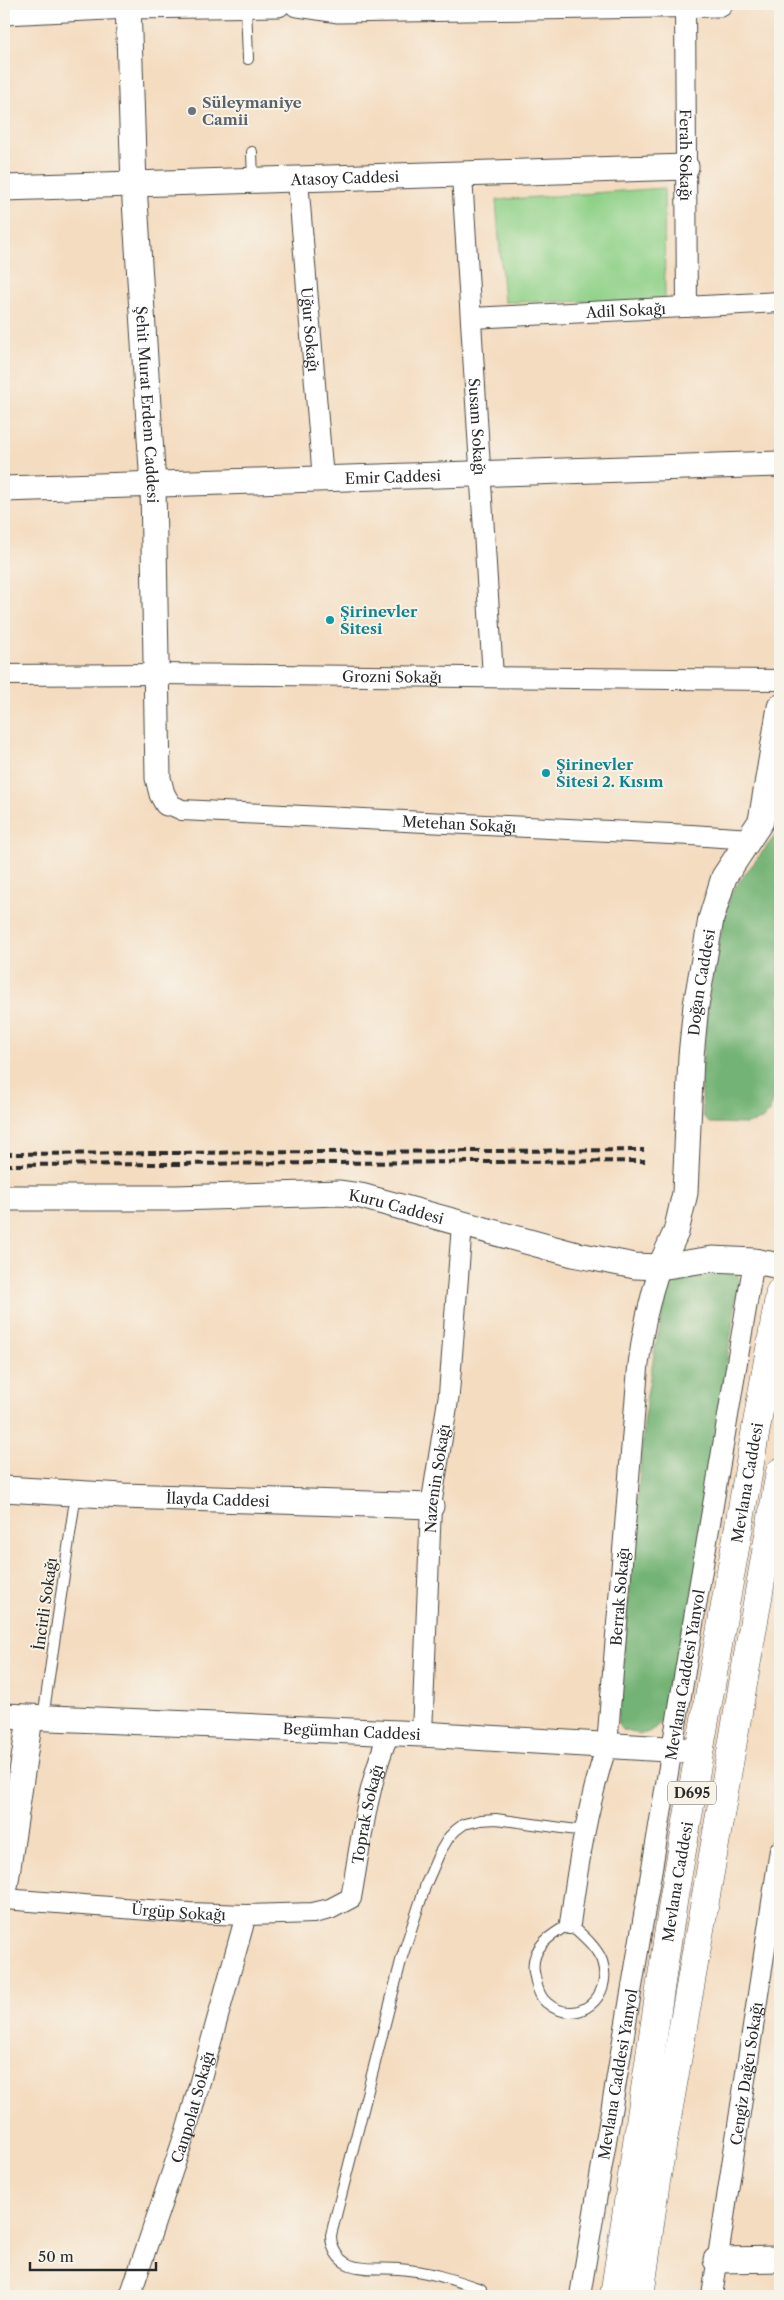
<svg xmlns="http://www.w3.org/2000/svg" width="784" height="2300" viewBox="0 0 784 2300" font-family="'Libre Caslon Text',serif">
	<rect width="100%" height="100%" fill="#f7f3e8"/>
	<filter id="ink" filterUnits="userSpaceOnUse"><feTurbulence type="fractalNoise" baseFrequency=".02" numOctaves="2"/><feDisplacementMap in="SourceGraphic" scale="10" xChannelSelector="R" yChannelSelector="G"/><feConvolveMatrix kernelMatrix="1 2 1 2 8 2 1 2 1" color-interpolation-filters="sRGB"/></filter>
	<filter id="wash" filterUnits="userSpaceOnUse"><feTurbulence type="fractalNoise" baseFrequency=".0096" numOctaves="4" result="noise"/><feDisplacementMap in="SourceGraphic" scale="20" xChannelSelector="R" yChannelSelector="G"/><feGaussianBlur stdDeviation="1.12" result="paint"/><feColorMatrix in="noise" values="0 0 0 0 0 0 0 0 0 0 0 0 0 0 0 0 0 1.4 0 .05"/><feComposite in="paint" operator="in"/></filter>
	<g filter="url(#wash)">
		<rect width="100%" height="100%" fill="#f4dcc0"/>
		<path fill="#8fd188" stroke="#5d7e5a" d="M 664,188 L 665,301 L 504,302 L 496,200 Z"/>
		<path fill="#73b374" stroke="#4f6f50" d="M 780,817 L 780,1057 L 770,1112 L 762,1120 L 746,1124 L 709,1123 L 703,1116 L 701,1074 L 709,995 L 726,908 L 732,891 L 778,832 Z
			M 737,1270 L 739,1281 L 683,1654 C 678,1675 671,1726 646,1733 C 639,1735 630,1732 623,1730 L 619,1725 L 618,1714 L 646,1401 L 655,1348 L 671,1275 Z"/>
	</g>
	<g filter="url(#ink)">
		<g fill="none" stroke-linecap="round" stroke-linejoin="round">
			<g stroke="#494641" stroke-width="12">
				<path id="service" d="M 246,5 L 248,59
					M 252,152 L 253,181
					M 43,1718 L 76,1493
					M 570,1924 C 582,1935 596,1946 602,1961 C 614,1997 577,2028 547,2003 C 538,1996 536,1982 534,1972 C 530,1947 552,1934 570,1924 Z
					M 481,2289 C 454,2280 428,2271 399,2269 C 383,2267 366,2271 350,2265 C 337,2260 331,2247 331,2235 L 402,1957 L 426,1884 L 440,1852 L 449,1837 L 456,1830 L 464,1824 L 481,1820 L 496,1819 L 584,1831"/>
			</g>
			<g stroke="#494641" stroke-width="22">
				<g id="minor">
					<path id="s1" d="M 685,4 L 687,307"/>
					<path id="s2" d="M 462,176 L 493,677"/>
					<path id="s3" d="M 298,181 L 323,479"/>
					<path id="s4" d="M 472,318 L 780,302"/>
					<path id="s5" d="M 4,675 L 158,674 L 780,680"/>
					<path id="s6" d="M 167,803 L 182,810 L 691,835 L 751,839"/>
					<path id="s7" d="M 422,1734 L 431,1506 L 449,1394 L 462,1225"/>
					<path id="s8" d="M 4,1899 L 189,1913 L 246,1915 L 313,1913 L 330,1909 L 351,1898 C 361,1842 367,1786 389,1733"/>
					<path id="s9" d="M 570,1924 C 578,1863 588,1803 607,1745 L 638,1368 C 642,1333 649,1300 660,1267"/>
					<path id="s10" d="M 130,2296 L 188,2125 L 246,1915"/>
					<path id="s11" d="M 580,2296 L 754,1261"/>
					<path id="s12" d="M 712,2296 L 780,1850"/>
				</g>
			</g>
			<g stroke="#494641" stroke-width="27">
				<g id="tertiary">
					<path id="s13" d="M 128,4 L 134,185 L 153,485 L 158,778 L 162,794 L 167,803"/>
					<path d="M 297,4 L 337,10 L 720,4"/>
					<path d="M 4,12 L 128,6 L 278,4"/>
					<path id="s14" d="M 4,188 L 686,167"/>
					<path id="s15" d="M 4,489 L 780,464"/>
					<path id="s16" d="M 4,1198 L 176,1198 L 340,1193 L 361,1196 L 573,1254 L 635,1266 L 660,1267 L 712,1259 L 754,1261 L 780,1266"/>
					<path id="s17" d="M 660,1267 L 676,1232 L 685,1193 L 691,1056 L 696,1005 L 711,919 L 724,877 L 761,821 L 780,707"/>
					<path id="s18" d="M 4,1489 L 123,1496 L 431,1506"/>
					<path id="s19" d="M 4,1716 L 422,1734 L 699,1751"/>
					<path d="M 4,1894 L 30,1718"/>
					<path d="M 716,2260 L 780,2259"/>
				</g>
			</g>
			<g stroke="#494641" stroke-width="29">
				<g id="primary">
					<path id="s20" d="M 614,2296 L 674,1896 L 780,1292"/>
					<path d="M 640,2296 L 655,2187 L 780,1472"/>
				</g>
			</g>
			<use href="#service" stroke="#fff" stroke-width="10"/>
			<use href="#minor" stroke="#fff" stroke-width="20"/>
			<use href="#tertiary" stroke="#fff" stroke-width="25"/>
			<use href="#primary" stroke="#fff" stroke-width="28"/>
			<path stroke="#2b2b2b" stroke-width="4" stroke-dasharray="8 4" stroke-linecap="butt" d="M 4,1154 L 644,1150
				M 4,1165 L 645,1161"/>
		</g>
	</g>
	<circle fill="#6b7280" stroke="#f7f3e8" stroke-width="2" cx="192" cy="111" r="5"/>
	<g fill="#0f9aa8" stroke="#f7f3e8" stroke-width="2">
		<circle cx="330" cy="620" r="5"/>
		<circle cx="546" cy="773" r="5"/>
	</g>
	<g text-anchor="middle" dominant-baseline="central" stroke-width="4" stroke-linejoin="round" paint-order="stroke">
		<rect fill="#f7f3e8" stroke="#686764" stroke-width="1" x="668" y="1781.5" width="48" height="23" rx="4"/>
		<g font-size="14" font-weight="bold" fill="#2b2b2b">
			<text x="692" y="1793">D695</text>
		</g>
		<g font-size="15" font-weight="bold" fill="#5b616d" stroke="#f7f3e8" text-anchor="start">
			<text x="202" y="102">Süleymaniye<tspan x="202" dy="17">Camii</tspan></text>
		</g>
		<g font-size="15" fill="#2b2b2b" stroke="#f7f3e8">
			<text stroke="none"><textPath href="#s1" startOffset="151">Ferah Sokağı</textPath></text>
			<text stroke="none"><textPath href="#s14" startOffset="341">Atasoy Caddesi</textPath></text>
			<text stroke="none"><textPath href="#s4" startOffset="154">Adil Sokağı</textPath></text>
			<text stroke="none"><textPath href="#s3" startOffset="149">Uğur Sokağı</textPath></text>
			<text stroke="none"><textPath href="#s13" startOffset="401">Şehit Murat Erdem Caddesi</textPath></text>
			<text stroke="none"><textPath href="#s2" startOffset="251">Susam Sokağı</textPath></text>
			<text stroke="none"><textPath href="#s15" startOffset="389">Emir Caddesi</textPath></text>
			<text stroke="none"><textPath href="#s5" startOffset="388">Grozni Sokağı</textPath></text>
			<text stroke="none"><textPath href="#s6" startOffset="294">Metehan Sokağı</textPath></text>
			<text stroke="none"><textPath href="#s17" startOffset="290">Doğan Caddesi</textPath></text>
			<text stroke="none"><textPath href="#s16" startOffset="394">Kuru Caddesi</textPath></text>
			<text stroke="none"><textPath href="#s7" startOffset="256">Nazenin Sokağı</textPath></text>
			<text stroke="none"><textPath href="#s20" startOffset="824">Mevlana Caddesi</textPath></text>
			<text stroke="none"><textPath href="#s18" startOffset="214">İlayda Caddesi</textPath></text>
			<text stroke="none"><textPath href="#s9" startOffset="332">Berrak Sokağı</textPath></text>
			<text transform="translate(45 1604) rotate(-82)">İncirli Sokağı</text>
			<text stroke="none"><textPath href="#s11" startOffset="630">Mevlana Caddesi Yanyol</textPath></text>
			<text stroke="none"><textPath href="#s19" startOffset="348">Begümhan Caddesi</textPath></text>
			<text stroke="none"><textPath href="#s8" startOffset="436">Toprak Sokağı</textPath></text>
			<text stroke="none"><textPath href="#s20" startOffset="419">Mevlana Caddesi</textPath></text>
			<text stroke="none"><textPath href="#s8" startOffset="175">Ürgüp Sokağı</textPath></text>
			<text stroke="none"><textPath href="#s12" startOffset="225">Cengiz Dağcı Sokağı</textPath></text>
			<text stroke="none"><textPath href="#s11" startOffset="225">Mevlana Caddesi Yanyol</textPath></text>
			<text stroke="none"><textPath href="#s10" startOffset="199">Canpolat Sokağı</textPath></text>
		</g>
		<g font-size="15" font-weight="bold" fill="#0d838f" stroke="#f7f3e8" text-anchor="start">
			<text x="340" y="611">Şirinevler<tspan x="340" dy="17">Sitesi</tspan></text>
			<text x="556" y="764">Şirinevler<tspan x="556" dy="17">Sitesi 2. Kısım</tspan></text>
		</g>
	</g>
	<rect width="784" height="2300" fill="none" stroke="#f7f3e8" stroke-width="20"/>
	<path d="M30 2262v8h126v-8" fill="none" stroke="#2b2b2b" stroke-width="2.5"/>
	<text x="38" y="2262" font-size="15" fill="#2b2b2b" stroke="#f7f3e8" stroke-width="4" paint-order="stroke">50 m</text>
</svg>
